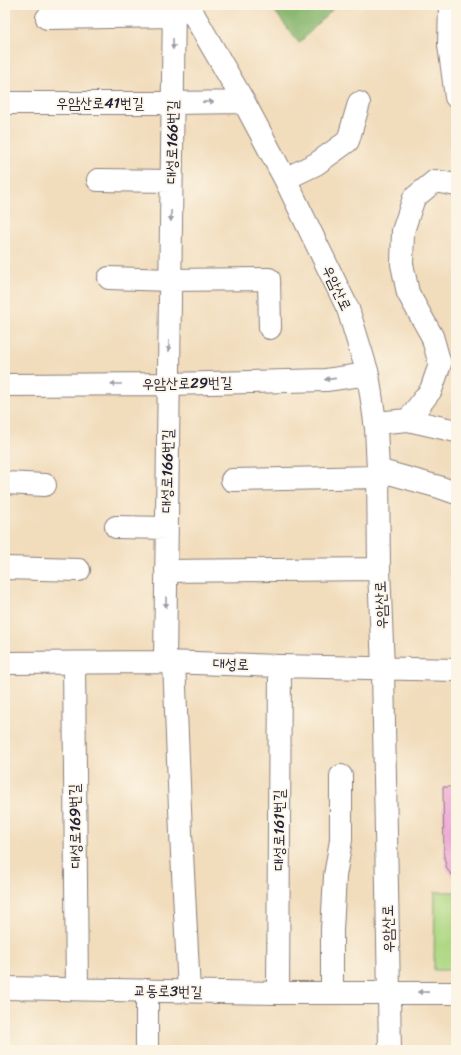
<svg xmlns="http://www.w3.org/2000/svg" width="461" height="1055" viewBox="0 0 461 1055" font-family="Sriracha,'Poor Story',sans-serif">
	<rect width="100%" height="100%" fill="#fcf5e5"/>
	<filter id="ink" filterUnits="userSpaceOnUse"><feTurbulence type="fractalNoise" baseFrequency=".025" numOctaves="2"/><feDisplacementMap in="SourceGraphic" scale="8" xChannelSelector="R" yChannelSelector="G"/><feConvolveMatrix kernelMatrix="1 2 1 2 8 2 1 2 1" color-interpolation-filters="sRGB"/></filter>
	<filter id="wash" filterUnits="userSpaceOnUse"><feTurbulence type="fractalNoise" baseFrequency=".012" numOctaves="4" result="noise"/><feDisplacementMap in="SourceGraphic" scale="16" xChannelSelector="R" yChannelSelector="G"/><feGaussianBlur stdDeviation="0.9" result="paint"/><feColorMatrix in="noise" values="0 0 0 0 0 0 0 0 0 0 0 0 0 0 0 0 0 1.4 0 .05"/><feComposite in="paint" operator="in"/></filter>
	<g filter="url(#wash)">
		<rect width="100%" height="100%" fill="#f1dcbb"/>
		<path fill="#aed883" stroke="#687d5f" d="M 435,892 L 456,892 L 456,970 L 434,970 Z"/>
		<path fill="#8ab871" stroke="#566d56" d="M 270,5 L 337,5 L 299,43 Z"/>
		<g id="blocks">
			<path fill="#eda5d5" d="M 443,787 L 456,787 L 456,879 L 451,874 L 447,869 L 444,857 Z"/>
		</g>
	</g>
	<g filter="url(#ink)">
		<use href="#blocks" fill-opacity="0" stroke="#8a7f7b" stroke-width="1"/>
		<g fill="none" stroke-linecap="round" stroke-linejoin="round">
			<g stroke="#8a7f7b" stroke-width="24">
				<path id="minor" d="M 188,5 L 244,102 L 285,179 L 348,309 L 368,374 L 376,428 L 378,470 L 379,569 L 383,669 L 390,1050
					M 450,5 L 449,45 L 456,97
					M 47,18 L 174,16
					M 5,103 L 173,103 L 244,102
					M 285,179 L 316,164 L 348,141 L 359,103
					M 98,180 L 171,181
					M 109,278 L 170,280 L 269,279 L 270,328
					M 5,385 L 169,384 L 326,380 L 368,374
					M 408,420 L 456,431
					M 375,423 L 408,420 L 431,390 L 440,364 L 432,336 L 408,293 L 402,264 L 403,231 L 414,198 L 435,181 L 456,185
					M 378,470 L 439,487 L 456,493
					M 232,480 L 378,477
					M 5,483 L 45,485
					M 116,527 L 166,528
					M 5,568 L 79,570
					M 166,571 L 379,569
					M 165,662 L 174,5
					M 174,662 L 181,833 L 189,991
					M 5,663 L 165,662 L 280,666 L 456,670
					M 74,663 L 77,989
					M 5,988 L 278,993 L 456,993
					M 147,990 L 147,1050
					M 332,992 L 332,930 L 335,876 L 341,840 L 341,776
					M 278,993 L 280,666"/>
			</g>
			<use href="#minor" stroke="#fff" stroke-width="22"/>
		</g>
		<defs><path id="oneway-solid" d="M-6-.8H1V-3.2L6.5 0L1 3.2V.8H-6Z"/></defs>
		<g fill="#9c9ca7">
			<use href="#oneway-solid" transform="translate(173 44) rotate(91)"/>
			<use href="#oneway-solid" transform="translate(208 102) rotate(-1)"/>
			<use href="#oneway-solid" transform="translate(171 216) rotate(91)"/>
			<use href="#oneway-solid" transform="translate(169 346) rotate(91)"/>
			<use href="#oneway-solid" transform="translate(330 379) rotate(174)"/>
			<use href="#oneway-solid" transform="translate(116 384) rotate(180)"/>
			<use href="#oneway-solid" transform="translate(166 602) rotate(90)"/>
			<use href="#oneway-solid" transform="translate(423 992) rotate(-179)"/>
		</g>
	</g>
	<g text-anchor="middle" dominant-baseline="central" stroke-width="3.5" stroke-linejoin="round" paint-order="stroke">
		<g font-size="15" fill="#22223b" stroke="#fcf5e5">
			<text x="100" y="103">우암산로41번길</text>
			<text transform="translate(172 142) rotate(-89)">대성로166번길</text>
			<text transform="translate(337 288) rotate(65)">우암산로</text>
			<text transform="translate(187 383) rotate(-1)">우암산로29번길</text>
			<text transform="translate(167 471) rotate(-89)">대성로166번길</text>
			<text transform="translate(381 605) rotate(-92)">우암산로</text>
			<text transform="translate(231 664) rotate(2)">대성로</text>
			<text transform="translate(75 826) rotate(-91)">대성로169번길</text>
			<text transform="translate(279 830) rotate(-90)">대성로161번길</text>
			<text transform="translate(388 929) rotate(-91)">우암산로</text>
			<text transform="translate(168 991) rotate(1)">교동로3번길</text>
		</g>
	</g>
	<rect width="461" height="1055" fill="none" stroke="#fcf5e5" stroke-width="20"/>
</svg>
